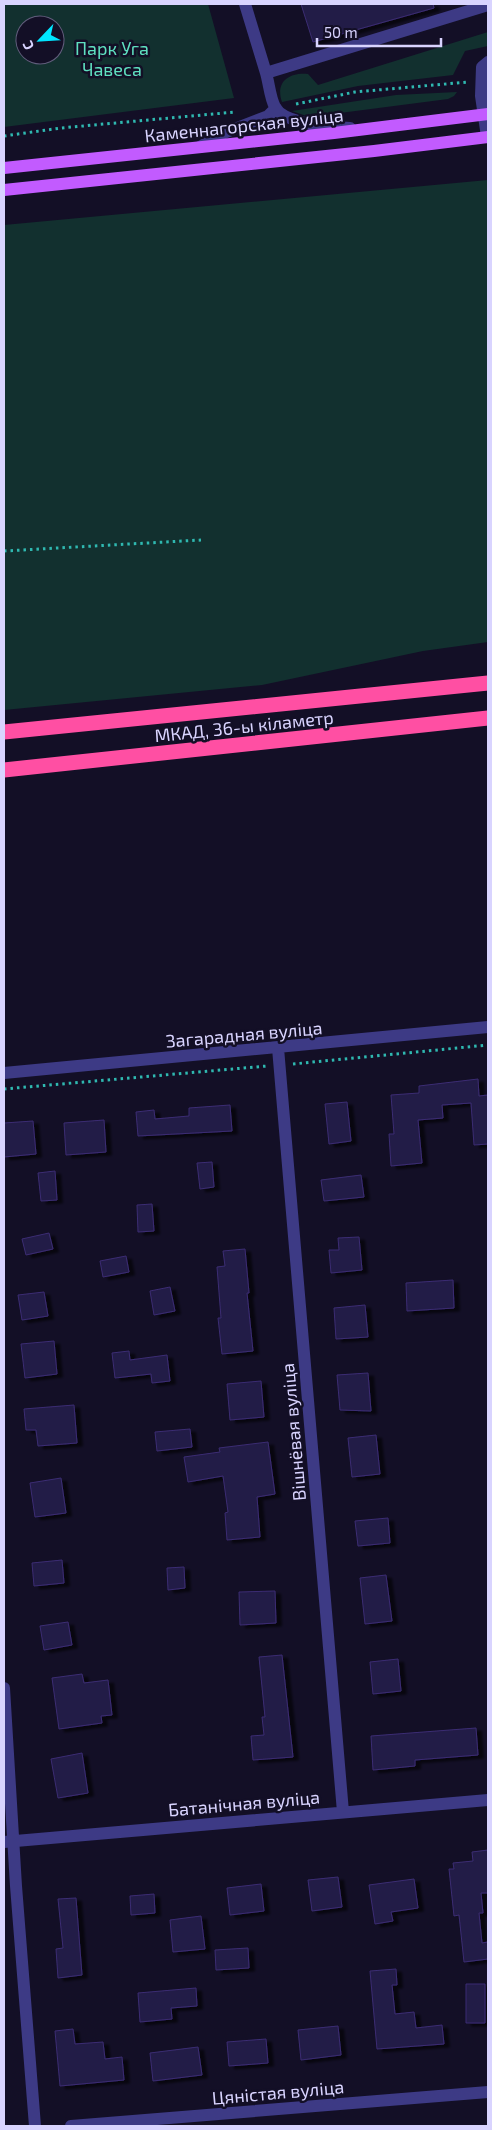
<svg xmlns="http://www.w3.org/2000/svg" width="492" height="2130" viewBox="0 0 492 2130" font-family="'Exo 2',sans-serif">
	<defs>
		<filter id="shadow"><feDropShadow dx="5.5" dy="3" stdDeviation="1" flood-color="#0009"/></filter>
	</defs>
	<rect width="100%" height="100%" fill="#130f26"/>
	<path fill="#12302f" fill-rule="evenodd" d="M 4,4 L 208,4 L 234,98 L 4,127 ZM 25,25 L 55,25 L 55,55 L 25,55 Z
		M 488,32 L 488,46 L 465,51 L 453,75 L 358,86 L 282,102 C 275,82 289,72 308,74 L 318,85 Z
		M 457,92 L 454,96 L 448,99 L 309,117 L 292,111 L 396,95 Z
		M 488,180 L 488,642 L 423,651 L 262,685 L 4,710 L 4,225 Z"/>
	<path fill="#241b47" stroke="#3b2d73" filter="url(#shadow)" d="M 301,4 L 433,4 L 434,8 L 313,42 Z
		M 478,1079 L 479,1096 L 488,1095 L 488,1144 L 474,1145 L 471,1103 L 442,1105 L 443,1118 L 418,1120 L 422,1163 L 391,1166 L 389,1134 L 394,1134 L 391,1095 L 419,1093 L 419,1086 Z
		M 347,1102 L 351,1141 L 329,1144 L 325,1104 Z
		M 230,1105 L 232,1131 L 138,1136 L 136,1112 L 154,1110 L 155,1119 L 189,1116 L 189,1108 Z
		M 104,1120 L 106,1152 L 66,1155 L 64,1123 Z
		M 33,1121 L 36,1154 L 4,1157 L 4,1123 Z
		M 212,1162 L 214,1187 L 200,1189 L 197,1163 Z
		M 55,1171 L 57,1200 L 41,1201 L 38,1173 Z
		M 361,1175 L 364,1197 L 324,1201 L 321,1180 Z
		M 152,1204 L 154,1231 L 138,1232 L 137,1205 Z
		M 49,1233 L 53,1249 L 26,1255 L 22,1239 Z
		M 359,1237 L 362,1270 L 331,1273 L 329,1250 L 339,1250 L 338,1238 Z
		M 245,1249 L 249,1293 L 247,1293 L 253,1351 L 222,1354 L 218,1318 L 221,1318 L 217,1267 L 225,1266 L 223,1251 Z
		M 126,1256 L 129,1272 L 103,1277 L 100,1261 Z
		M 453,1280 L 454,1308 L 407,1311 L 406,1283 Z
		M 170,1287 L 175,1311 L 154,1315 L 150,1291 Z
		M 44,1292 L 48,1316 L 22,1320 L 18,1295 Z
		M 365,1305 L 368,1337 L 336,1339 L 334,1308 Z
		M 54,1341 L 57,1374 L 25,1378 L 21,1344 Z
		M 129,1351 L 130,1360 L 167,1355 L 170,1381 L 152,1383 L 151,1374 L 115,1378 L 112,1353 Z
		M 368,1373 L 371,1411 L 340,1410 L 337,1375 Z
		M 261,1381 L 264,1417 L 230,1420 L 227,1384 Z
		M 74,1405 L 77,1443 L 38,1446 L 36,1430 L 26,1430 L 24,1409 Z
		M 190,1429 L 192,1447 L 157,1451 L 155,1432 Z
		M 376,1435 L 380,1474 L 352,1477 L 348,1438 Z
		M 268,1442 L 275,1494 L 257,1497 L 260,1537 L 227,1540 L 225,1513 L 228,1512 L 223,1476 L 188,1482 L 184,1457 L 220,1452 L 219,1448 Z
		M 61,1478 L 66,1513 L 35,1517 L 30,1483 Z
		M 388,1518 L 390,1543 L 358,1546 L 355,1521 Z
		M 62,1560 L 64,1583 L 34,1586 L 32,1563 Z
		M 184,1567 L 185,1588 L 168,1590 L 167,1568 Z
		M 386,1575 L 392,1621 L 365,1624 L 360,1578 Z
		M 275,1591 L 276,1623 L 240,1625 L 239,1592 Z
		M 68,1622 L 72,1645 L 44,1650 L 40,1626 Z
		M 282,1655 L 293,1757 L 253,1760 L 251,1736 L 264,1735 L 262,1717 L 265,1717 L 259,1657 Z
		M 398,1659 L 401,1691 L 373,1694 L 370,1662 Z
		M 82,1674 L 84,1683 L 108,1680 L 112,1715 L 101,1716 L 102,1723 L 59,1729 L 52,1678 Z
		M 476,1728 L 478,1755 L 415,1760 L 415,1766 L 373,1770 L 371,1736 Z
		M 82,1753 L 88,1793 L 58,1798 L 51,1759 Z
		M 488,1850 L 488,1893 L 481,1893 L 483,1913 L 479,1913 L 482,1943 L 488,1942 L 488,1959 L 464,1962 L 459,1915 L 454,1916 L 449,1869 L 454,1869 L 453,1863 L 473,1861 L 472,1852 Z
		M 338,1877 L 342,1907 L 312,1911 L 308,1880 Z
		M 414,1879 L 418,1908 L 391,1912 L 393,1921 L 375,1924 L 369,1885 Z
		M 261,1884 L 264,1911 L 230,1915 L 227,1888 Z
		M 154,1894 L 155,1913 L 131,1915 L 130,1896 Z
		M 76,1898 L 82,1975 L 58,1978 L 56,1949 L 63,1948 L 58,1899 Z
		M 201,1916 L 205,1949 L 173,1952 L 170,1920 Z
		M 248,1948 L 249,1968 L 216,1970 L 215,1950 Z
		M 396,1969 L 397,1985 L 392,1985 L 395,2014 L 414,2012 L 416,2028 L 442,2025 L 444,2044 L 377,2049 L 370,1971 Z
		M 466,1984 L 485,1984 L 485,2023 L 466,2023 Z
		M 196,1988 L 197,2006 L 171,2008 L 172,2019 L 140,2022 L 138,1993 Z
		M 338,2026 L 341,2055 L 301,2060 L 298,2030 Z
		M 73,2029 L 75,2044 L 103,2042 L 105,2059 L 122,2057 L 124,2080 L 60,2086 L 55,2031 Z
		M 266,2039 L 268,2063 L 229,2066 L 227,2042 Z
		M 198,2047 L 202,2075 L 153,2081 L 150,2053 Z"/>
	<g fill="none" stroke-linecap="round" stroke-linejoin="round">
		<path stroke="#2fb8b0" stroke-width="3" stroke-dasharray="2.5 4" stroke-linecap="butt" d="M 296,104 L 355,92 L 468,82
			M 4,136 L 61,128 L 235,112
			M 4,551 L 201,540
			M 293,1064 L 488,1045
			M 4,1089 L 267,1066"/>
		<path stroke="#3d3a85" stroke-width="12" d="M 245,4 L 266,73
			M 350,128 C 332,127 284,124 275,107 C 270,98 269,83 266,73 L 488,5
			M 487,137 L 481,96 L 482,67 L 488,62
			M 200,147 L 224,133 L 268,116 L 276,108
			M 278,1048 L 343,1812
			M 4,1073 L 488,1027
			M 4,1688 L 16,1886 L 35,2126
			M 4,1842 L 488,1800
			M 71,2126 L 488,2092"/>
		<path stroke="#c25bff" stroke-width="12" d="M 4,168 L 334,133 L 488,114
			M 4,190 L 374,151 L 488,137"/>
		<path stroke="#ff4fa3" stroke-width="15" d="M 4,732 L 488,683
			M 4,770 L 488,718"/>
	</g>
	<g text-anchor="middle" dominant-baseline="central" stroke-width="5" stroke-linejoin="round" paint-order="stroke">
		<g font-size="18" fill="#5fe0c0" stroke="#130f26">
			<text x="112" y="48">Парк Уга<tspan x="112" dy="21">Чавеса</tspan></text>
		</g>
		<g font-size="18" fill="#d9d4ff" stroke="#130f26">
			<text transform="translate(244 125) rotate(-6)">Каменнагорская вуліца</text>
			<text transform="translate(244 726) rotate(-6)">МКАД, 36-ы кіламетр</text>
			<text transform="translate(244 1034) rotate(-5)">Загарадная вуліца</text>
			<text transform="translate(293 1432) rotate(-95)">Вішнёвая вуліца</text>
			<text transform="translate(244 1803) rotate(-5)">Батанічная вуліца</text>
			<text transform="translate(278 2092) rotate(-5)">Цяністая вуліца</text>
		</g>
	</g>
	<rect width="492" height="2130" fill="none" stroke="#d9d4ff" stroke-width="10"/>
	<g transform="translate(40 40) rotate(245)"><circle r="24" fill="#130f26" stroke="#625e7d"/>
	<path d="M0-4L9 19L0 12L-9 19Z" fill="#00e5ff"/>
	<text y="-8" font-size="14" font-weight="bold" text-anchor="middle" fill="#d9d4ff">С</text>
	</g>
	<path d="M317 38v8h124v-8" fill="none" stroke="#d9d4ff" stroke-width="2.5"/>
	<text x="324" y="38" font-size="15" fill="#d9d4ff" stroke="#130f26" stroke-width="4" paint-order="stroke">50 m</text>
</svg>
